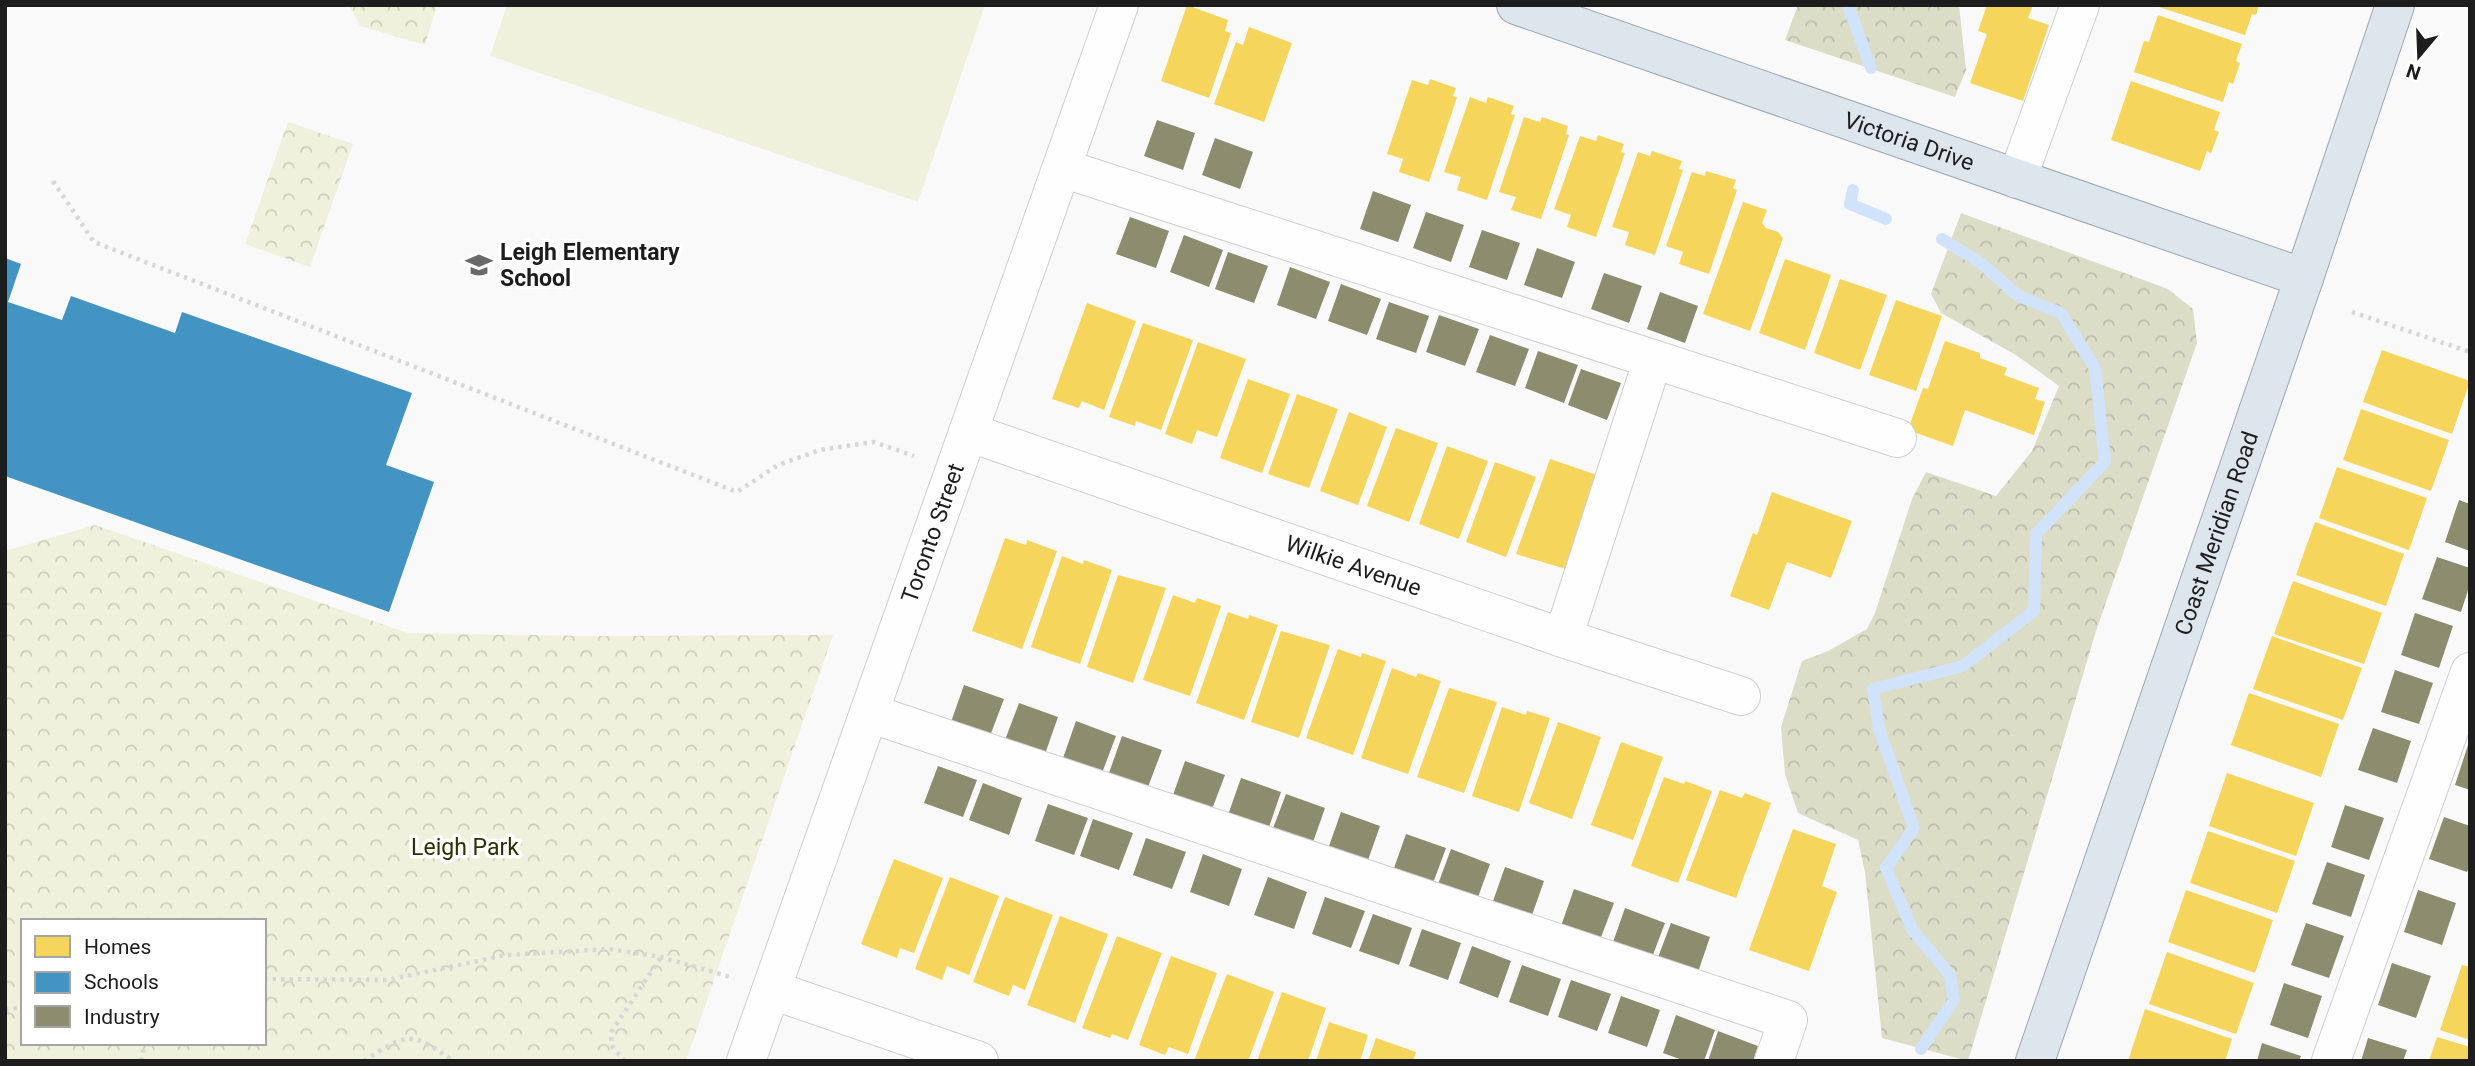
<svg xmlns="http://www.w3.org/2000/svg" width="2475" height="1066" viewBox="0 0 2475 1066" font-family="Roboto,sans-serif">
	<defs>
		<pattern id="forest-crowns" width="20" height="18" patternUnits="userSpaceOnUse" patternTransform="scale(1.75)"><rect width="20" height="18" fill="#dbddc7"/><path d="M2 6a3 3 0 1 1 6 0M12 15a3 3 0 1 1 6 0" fill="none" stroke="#bcbdaa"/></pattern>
		<pattern id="park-crowns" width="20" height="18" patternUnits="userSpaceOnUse" patternTransform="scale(1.75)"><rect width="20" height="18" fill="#eff1dc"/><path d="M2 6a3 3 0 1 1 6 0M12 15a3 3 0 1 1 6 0" fill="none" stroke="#cccebc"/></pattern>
	</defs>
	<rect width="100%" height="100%" fill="#faf9fa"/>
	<path fill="url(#forest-crowns)" d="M 1798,5 L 1959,5 L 1966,70 L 1955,97 L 1785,40 Z
		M 1961,213 L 2168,289 L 2193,309 L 2197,343 L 2096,631 L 1968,1061 L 1882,1038 L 1865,872 L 1858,840 L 1798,813 L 1785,774 L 1781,727 L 1802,661 L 1828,651 L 1867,629 L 1875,613 L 1912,499 L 1926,472 L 1996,496 L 2032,451 L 2059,386 L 2016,355 L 1941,313 L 1931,294 Z"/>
	<path fill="url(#park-crowns)" fill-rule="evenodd" d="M 349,5 L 437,5 L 425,45 L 360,26 Z
		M 288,122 L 353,144 L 310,267 L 245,244 Z
		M 95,525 L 408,633 L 591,636 L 833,635 L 686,1061 L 5,1061 L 5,551 ZM 23,921 L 264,921 L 264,1043 L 23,1043 Z"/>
	<path fill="#eff1dc" d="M 507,5 L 985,5 L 918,202 L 490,56 Z"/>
	<path fill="#f6d55c" d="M 1187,5 L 1228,20 L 1225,31 L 1231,33 L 1209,98 L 1161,81 Z
		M 1987,5 L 2033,5 L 2028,18 L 2049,25 L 2023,101 L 1970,83 L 1987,34 L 1978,31 Z
		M 2259,5 L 2256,15 L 2252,14 L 2245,35 L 2156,6 Z
		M 2158,15 L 2242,44 L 2236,61 L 2240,63 L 2233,84 L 2229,82 L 2223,102 L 2134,72 L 2144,41 L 2149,42 Z
		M 1249,27 L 1292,43 L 1264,122 L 1214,104 L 1236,42 L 1243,45 Z
		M 1430,79 L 1456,88 L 1453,96 L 1457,97 L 1429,182 L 1399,172 L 1403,159 L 1387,154 L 1412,80 L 1428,85 Z
		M 2131,81 L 2220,112 L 2214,130 L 2219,132 L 2211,153 L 2207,151 L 2200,171 L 2111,140 Z
		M 1470,97 L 1486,103 L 1488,97 L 1514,106 L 1511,114 L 1515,115 L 1487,200 L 1457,190 L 1461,177 L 1444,172 Z
		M 1524,117 L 1540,122 L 1542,117 L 1568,126 L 1566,134 L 1569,135 L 1541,219 L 1511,210 L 1516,197 L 1499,192 Z
		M 1598,135 L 1624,144 L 1621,152 L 1625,153 L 1596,237 L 1567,227 L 1571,215 L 1554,209 L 1580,136 L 1596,141 Z
		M 1652,151 L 1682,161 L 1679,169 L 1683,170 L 1655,255 L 1625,245 L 1629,232 L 1612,227 L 1638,152 L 1650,156 Z
		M 1706,171 L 1736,180 L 1733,188 L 1737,190 L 1709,274 L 1679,264 L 1683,252 L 1666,246 L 1692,172 L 1705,176 Z
		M 1743,202 L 1767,210 L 1762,223 L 1766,228 L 1778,232 L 1783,238 L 1750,331 L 1703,314 Z
		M 1785,259 L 1831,275 L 1805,350 L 1759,333 Z
		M 1840,279 L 1887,295 L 1860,370 L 1814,353 Z
		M 1896,300 L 1942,316 L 1916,391 L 1869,375 Z
		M 1087,303 L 1136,321 L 1104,410 L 1082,401 L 1079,408 L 1052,399 Z
		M 1143,323 L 1193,340 L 1161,430 L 1136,421 L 1135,426 L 1109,417 Z
		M 1945,341 L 1980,353 L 1980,358 L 2007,368 L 2004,375 L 2039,388 L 2035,399 L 2045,402 L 2034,435 L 1965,410 L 1953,446 L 1908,430 L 1923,388 L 1928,389 Z
		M 1198,342 L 1246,359 L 1217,437 L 1197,430 L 1192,444 L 1165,434 Z
		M 2382,350 L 2470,381 L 2452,434 L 2363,402 Z
		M 1248,379 L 1290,394 L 1262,473 L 1220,458 Z
		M 1297,394 L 1338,409 L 1309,488 L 1268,474 Z
		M 2361,409 L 2449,440 L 2431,491 L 2343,460 Z
		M 1349,412 L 1387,427 L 1358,505 L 1320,491 Z
		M 1396,428 L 1438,443 L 1409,522 L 1367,506 Z
		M 1447,446 L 1488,461 L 1459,539 L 1419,524 Z
		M 1550,459 L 1600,476 L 1566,569 L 1516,554 Z
		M 1495,462 L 1536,477 L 1506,557 L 1466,542 Z
		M 2337,467 L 2427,498 L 2409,550 L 2319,518 Z
		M 1772,492 L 1852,521 L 1831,578 L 1787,562 L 1769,610 L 1730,596 L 1753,533 L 1757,535 Z
		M 2315,522 L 2404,554 L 2386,606 L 2296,575 Z
		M 1005,538 L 1026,545 L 1027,540 L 1057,551 L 1022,649 L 972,631 Z
		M 1062,556 L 1083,564 L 1084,560 L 1112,570 L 1080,664 L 1031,647 Z
		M 1118,575 L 1166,588 L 1133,683 L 1087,667 Z
		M 2293,581 L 2382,613 L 2364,664 L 2274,634 Z
		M 1173,595 L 1195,603 L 1197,598 L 1221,606 L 1190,696 L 1143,680 Z
		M 1228,612 L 1248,619 L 1249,615 L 1278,625 L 1244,720 L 1196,703 Z
		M 1281,631 L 1330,645 L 1299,738 L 1251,722 Z
		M 2272,636 L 2362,668 L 2343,720 L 2253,689 Z
		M 1338,649 L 1361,657 L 1362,653 L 1386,661 L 1353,755 L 1306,738 Z
		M 1392,668 L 1416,677 L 1418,673 L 1441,681 L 1408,774 L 1361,758 Z
		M 1449,688 L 1497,702 L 1464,793 L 1417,777 Z
		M 2249,693 L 2339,724 L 2321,777 L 2231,745 Z
		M 1502,707 L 1526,715 L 1527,711 L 1550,718 L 1519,812 L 1472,796 Z
		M 1558,722 L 1601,737 L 1572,819 L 1529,803 Z
		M 1621,742 L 1663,757 L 1633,840 L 1591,825 Z
		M 2227,773 L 2314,803 L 2296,856 L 2209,826 Z
		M 1664,777 L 1684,784 L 1685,781 L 1712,791 L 1678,883 L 1631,866 Z
		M 1720,790 L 1742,798 L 1745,793 L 1771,803 L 1736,898 L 1686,880 Z
		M 1793,829 L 1836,844 L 1822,886 L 1837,892 L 1809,971 L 1749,950 Z
		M 2208,831 L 2295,861 L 2277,913 L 2190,883 Z
		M 894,859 L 943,878 L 914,953 L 900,948 L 897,958 L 861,944 Z
		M 950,877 L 999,896 L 969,975 L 947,966 L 942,980 L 915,969 Z
		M 2186,890 L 2273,920 L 2255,973 L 2168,942 Z
		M 1005,897 L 1053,915 L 1025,990 L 1013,985 L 1009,996 L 973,982 Z
		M 1060,916 L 1108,934 L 1075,1023 L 1027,1005 Z
		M 1117,936 L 1162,953 L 1128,1040 L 1112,1034 L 1110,1038 L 1082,1028 Z
		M 2167,952 L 2254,983 L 2236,1034 L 2149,1004 Z
		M 1171,956 L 1217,973 L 1188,1054 L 1169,1047 L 1165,1055 L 1139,1045 Z
		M 2462,965 L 2470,967 L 2470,1040 L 2440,1030 Z
		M 1227,974 L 1274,992 L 1248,1061 L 1194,1061 Z
		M 1282,992 L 1326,1008 L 1308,1061 L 1257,1061 Z
		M 2145,1009 L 2232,1039 L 2225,1061 L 2128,1061 Z
		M 1329,1022 L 1368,1035 L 1360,1061 L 1316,1061 Z
		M 2437,1037 L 2470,1047 L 2470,1061 L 2429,1061 Z
		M 1376,1038 L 1416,1052 L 1413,1061 L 1368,1061 Z"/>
	<path fill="#4393c3" d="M 5,258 L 21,264 L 8,302 L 62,320 L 71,296 L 175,333 L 182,312 L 412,393 L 386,465 L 434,482 L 389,612 L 5,476 Z"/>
	<path fill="#8c8c6e" d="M 1157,120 L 1195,133 L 1183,170 L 1144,156 Z
		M 1215,138 L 1253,152 L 1240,189 L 1202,175 Z
		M 1373,191 L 1411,205 L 1398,242 L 1360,229 Z
		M 1426,212 L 1464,225 L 1451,262 L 1413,248 Z
		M 1130,217 L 1169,231 L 1156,268 L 1116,254 Z
		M 1482,230 L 1520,243 L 1507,280 L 1469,267 Z
		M 1184,235 L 1223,250 L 1209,287 L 1170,272 Z
		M 1537,248 L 1575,262 L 1562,298 L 1524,285 Z
		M 1228,252 L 1268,266 L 1254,303 L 1215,289 Z
		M 1290,267 L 1330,282 L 1316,319 L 1277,305 Z
		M 1604,273 L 1642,286 L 1629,323 L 1591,309 Z
		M 1341,284 L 1381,299 L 1367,335 L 1328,321 Z
		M 1660,292 L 1698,306 L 1685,343 L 1647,329 Z
		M 1389,302 L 1429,316 L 1416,353 L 1376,339 Z
		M 1439,315 L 1479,329 L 1465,366 L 1426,352 Z
		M 1490,335 L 1529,349 L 1515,386 L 1476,372 Z
		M 1538,351 L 1578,365 L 1564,403 L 1525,388 Z
		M 1581,369 L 1621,383 L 1607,420 L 1568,405 Z
		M 2459,500 L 2470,504 L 2470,551 L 2445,542 Z
		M 2437,557 L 2470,568 L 2470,584 L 2461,612 L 2422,599 Z
		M 2415,613 L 2453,626 L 2439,668 L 2401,655 Z
		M 2395,670 L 2433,683 L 2419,724 L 2381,712 Z
		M 964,685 L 1004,699 L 990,736 L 951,722 Z
		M 1019,703 L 1058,717 L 1045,754 L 1005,740 Z
		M 1076,721 L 1116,736 L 1102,773 L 1063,758 Z
		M 2373,728 L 2411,741 L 2397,783 L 2358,770 Z
		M 1122,736 L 1162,750 L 1148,787 L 1109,773 Z
		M 2469,742 L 2470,742 L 2470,790 L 2455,785 Z
		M 1185,761 L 1225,775 L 1211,812 L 1172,798 Z
		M 938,766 L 977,780 L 963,817 L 924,803 Z
		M 1241,778 L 1281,792 L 1268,830 L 1228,815 Z
		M 983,783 L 1022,798 L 1009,835 L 969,820 Z
		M 1286,794 L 1325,808 L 1312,845 L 1272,831 Z
		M 1048,804 L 1088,818 L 1074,855 L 1035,841 Z
		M 2345,805 L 2384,818 L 2369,860 L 2331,847 Z
		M 1341,812 L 1380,826 L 1367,863 L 1328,849 Z
		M 2444,817 L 2470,826 L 2470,865 L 2467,872 L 2429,859 Z
		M 1093,819 L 1133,833 L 1119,870 L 1080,856 Z
		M 1406,834 L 1446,848 L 1432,886 L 1393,871 Z
		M 1146,838 L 1186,852 L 1172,889 L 1133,875 Z
		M 1451,849 L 1490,864 L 1477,900 L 1437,887 Z
		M 1203,854 L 1242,869 L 1229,906 L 1190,892 Z
		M 2327,862 L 2365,875 L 2351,917 L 2312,904 Z
		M 1505,867 L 1544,881 L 1531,918 L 1492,904 Z
		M 1268,877 L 1307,892 L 1294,929 L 1254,915 Z
		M 1574,889 L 1614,903 L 1600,940 L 1561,926 Z
		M 2418,890 L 2456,903 L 2442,945 L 2404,932 Z
		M 1325,897 L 1365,911 L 1351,948 L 1312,934 Z
		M 1625,908 L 1665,923 L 1651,960 L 1612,945 Z
		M 1373,914 L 1412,928 L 1399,965 L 1359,951 Z
		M 1671,923 L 1710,937 L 1697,975 L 1657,960 Z
		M 2306,923 L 2344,936 L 2329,978 L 2291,965 Z
		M 1422,929 L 1461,943 L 1448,980 L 1409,966 Z
		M 1472,946 L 1511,961 L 1498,998 L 1459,983 Z
		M 2392,963 L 2431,976 L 2416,1018 L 2378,1005 Z
		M 1522,965 L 1561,979 L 1548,1016 L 1509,1002 Z
		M 1571,980 L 1611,994 L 1597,1031 L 1558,1017 Z
		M 2284,983 L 2322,996 L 2308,1038 L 2270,1025 Z
		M 1621,996 L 1660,1010 L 1647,1047 L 1608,1033 Z
		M 1676,1015 L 1715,1030 L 1704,1061 L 1685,1061 L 1663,1053 Z
		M 1718,1031 L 1758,1046 L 1753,1061 L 1708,1061 Z
		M 2368,1038 L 2407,1050 L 2403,1061 L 2361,1061 Z
		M 2262,1043 L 2301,1056 L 2299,1061 L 2257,1061 Z"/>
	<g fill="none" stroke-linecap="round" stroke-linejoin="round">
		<path stroke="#d1e3fb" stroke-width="12" d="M 1848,5 L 1871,68
			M 1853,190 L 1850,204 L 1886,219
			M 1921,1049 L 1954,1000 L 1950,975 L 1912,929 L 1886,868 L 1914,828 L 1879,729 L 1873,689 L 1963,666 L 2034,611 L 2036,534 L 2105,462 L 2095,368 L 2061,313 L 2017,295 L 1981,263 L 1942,239"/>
		<g stroke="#d0cfd0" stroke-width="40">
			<g id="minor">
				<path d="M 1062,168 L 1897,438"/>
				<path d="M 2017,179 L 2080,5"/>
				<path id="s1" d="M 968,432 L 1563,638 L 1741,696"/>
				<path d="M 1563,638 L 1653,359"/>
				<path d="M 869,713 L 1788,1020 L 1774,1061"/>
				<path d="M 772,990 L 979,1061"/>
				<path id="s2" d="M 746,1061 L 1119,5"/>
				<path d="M 2331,1061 L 2470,672"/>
			</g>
		</g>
		<g stroke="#9aa7b3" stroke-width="40">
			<g id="major">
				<path id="s3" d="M 1516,5 L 2304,278"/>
				<path id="s4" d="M 2035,1061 L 2304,278 L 2395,5"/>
			</g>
		</g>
		<path stroke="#d7d7d8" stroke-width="4.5" stroke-dasharray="3.5 5" stroke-linecap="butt" d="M 53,181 L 94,242 L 737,492 L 778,465 L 820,450 L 874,442 L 914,456
			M 2352,312 L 2470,352
			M 264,979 L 387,980 L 506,955 L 609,949 L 661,957 L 734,978
			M 5,1010 L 23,1007
			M 141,1061 L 145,1043
			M 364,1061 C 407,1033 411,1030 453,1061
			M 625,1061 L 611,1045 L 612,1031 L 661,957"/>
		<use href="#minor" stroke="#fefefe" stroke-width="38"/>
		<use href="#major" stroke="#dee6ed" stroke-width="38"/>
	</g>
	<defs>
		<g id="school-bare" transform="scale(2.1)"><path d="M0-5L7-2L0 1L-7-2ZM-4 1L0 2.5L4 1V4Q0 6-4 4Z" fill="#6a6a6b" stroke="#fff" stroke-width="2.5" paint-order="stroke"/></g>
	</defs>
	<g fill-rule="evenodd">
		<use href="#school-bare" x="479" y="265"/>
	</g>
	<g text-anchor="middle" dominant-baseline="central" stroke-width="7" stroke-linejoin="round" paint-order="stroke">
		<g font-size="23" fill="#1d1d1e" stroke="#fff">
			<text stroke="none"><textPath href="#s3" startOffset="416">Victoria Drive</textPath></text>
			<text stroke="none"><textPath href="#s2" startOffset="560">Toronto Street</textPath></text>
			<text stroke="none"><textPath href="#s4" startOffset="558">Coast Meridian Road</textPath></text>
			<text stroke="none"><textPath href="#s1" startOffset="408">Wilkie Avenue</textPath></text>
		</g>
		<g font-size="23" font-weight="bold" fill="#1d1d1e" stroke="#fff" text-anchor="start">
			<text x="500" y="252">Leigh Elementary<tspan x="500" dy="26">School</tspan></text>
		</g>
		<g font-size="23" fill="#2e3000" stroke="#fff">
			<text x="465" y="847">Leigh Park</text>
		</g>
	</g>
	<rect width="2475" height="1066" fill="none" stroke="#1d1d1e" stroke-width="14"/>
	<rect x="21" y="919" width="245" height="126" fill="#ffffff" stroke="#a5a5a5" stroke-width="2"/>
	<rect x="35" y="936" width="35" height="21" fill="#f6d55c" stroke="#a5a5a5" stroke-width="2"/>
	<text x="84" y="954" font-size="21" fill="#1d1d1e">Homes</text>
	<rect x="35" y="972" width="35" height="21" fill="#4393c3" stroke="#a5a5a5" stroke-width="2"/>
	<text x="84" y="989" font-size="21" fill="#1d1d1e">Schools</text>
	<rect x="35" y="1006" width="35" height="21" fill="#8c8c6e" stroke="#a5a5a5" stroke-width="2"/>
	<text x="84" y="1024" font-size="21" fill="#1d1d1e">Industry</text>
	<g transform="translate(2419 56) rotate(199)" stroke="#ffffff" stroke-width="5" paint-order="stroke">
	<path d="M0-5L12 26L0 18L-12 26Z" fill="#1d1d1e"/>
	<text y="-10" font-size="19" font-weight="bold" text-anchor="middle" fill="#1d1d1e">N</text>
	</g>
</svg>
